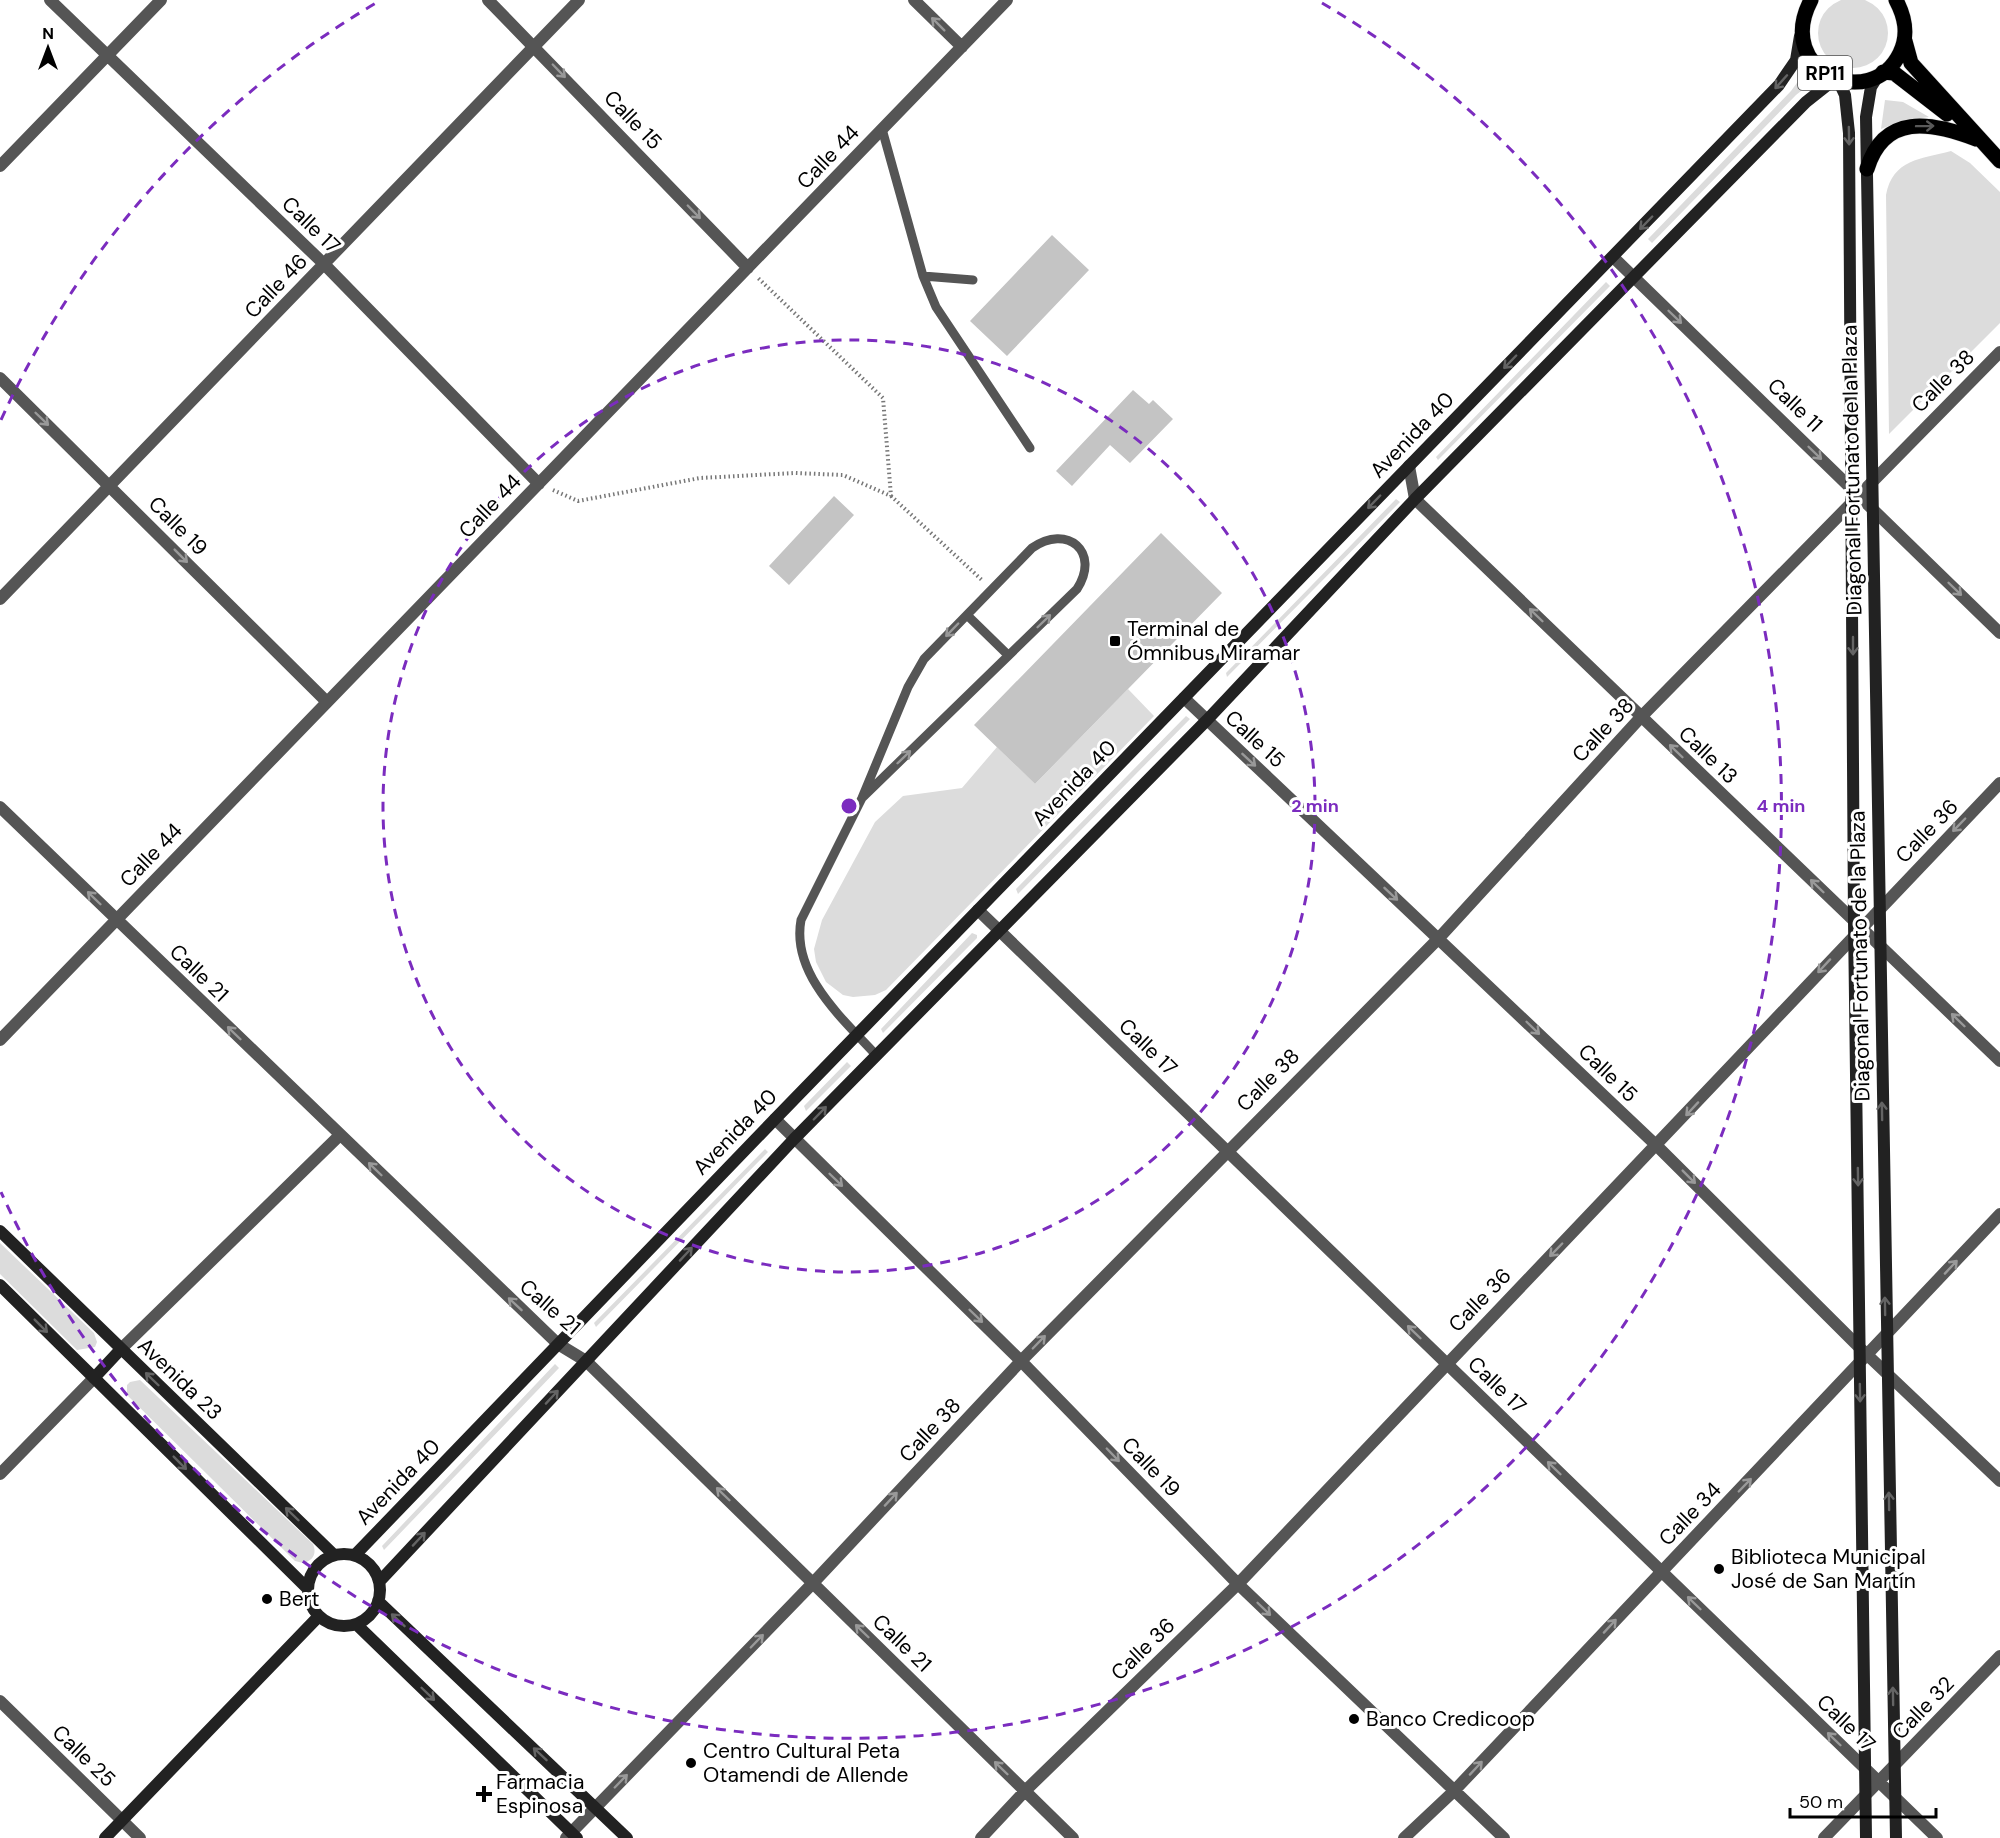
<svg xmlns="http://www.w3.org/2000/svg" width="2000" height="1838" viewBox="0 0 2000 1838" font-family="'DM Sans',sans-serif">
	<rect width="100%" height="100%" fill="#fff"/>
	<path fill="#dcdcdc" d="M1818 33a35 35 0 1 1 70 0a35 35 0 1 1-70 0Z
		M 1802,76 L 1810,84 L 1796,95 L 1652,243 L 1648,239 L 1791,91 Z
		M 1885,100 L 1903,102 L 1929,117 L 1901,121 L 1881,129 Z
		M 1951,151 L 1970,163 L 2000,192 L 2000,323 L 1889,434 L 1886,195 C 1893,159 1921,159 1951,151 Z
		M 1606,282 L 1610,286 L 1438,460 L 1436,457 Z
		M 1396,499 L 1400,502 L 1227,677 L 1226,673 Z
		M 1128,689 L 1154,716 L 886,990 L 875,995 L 853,997 L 843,995 L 826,982 L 816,962 L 814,949 L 822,920 L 875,822 L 903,796 L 962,788 L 997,747 L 1035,784 Z
		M 1186,716 L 1190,719 L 1018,894 L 1016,889 Z
		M 972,933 L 977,935 L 977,938 L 883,1033 L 881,1029 Z
		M 847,1062 L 851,1066 L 806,1111 L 804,1106 Z
		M 765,1149 L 768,1152 L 596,1327 L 594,1323 Z
		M 0,1243 L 94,1333 L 97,1342 L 95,1347 L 77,1350 L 0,1274 Z
		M 555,1364 L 559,1368 L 384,1550 L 382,1546 Z
		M 140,1380 L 313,1544 C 317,1554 313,1561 303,1563 L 295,1561 L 127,1395 L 127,1385 L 130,1382 Z"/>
	<path fill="#c4c4c4" d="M 1052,235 L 1089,270 L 1007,356 L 970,321 Z
		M 1133,390 L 1149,404 L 1153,400 L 1173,419 L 1130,463 L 1110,445 L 1072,486 L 1056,471 Z
		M 834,496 L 854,515 L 789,585 L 769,566 Z
		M 1161,533 L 1222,593 L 1035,784 L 974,725 Z"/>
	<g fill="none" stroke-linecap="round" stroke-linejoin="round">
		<g stroke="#dbdbdb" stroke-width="16">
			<path id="primary" d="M 1811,0 C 1773,72 1871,113 1900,53 C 1909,34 1905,17 1896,0
				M 1905,41 L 1911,63 L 2000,161
				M 1883,72 L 1894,73 L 1947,114
				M 1867,169 C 1884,113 1931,122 1976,139"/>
		</g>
		<path stroke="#777" stroke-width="4" stroke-dasharray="1.5 3" stroke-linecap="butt" d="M 553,490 L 578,501 L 700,478 L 795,473 L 843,475 L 891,496 L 883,398 L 757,277
			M 891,496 L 983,581"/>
		<path stroke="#555" stroke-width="9" d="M 882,129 L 923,276 L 936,307 L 1030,448
			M 923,276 L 973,280
			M 967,615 L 1008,655
			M 862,798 L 1077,589 C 1101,552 1067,523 1032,548 L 924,659 L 908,687 L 862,798 L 801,920 C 791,974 843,1019 876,1055"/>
		<path stroke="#555" stroke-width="12" d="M 50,0 L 324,264 L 539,484
			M 488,0 L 748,268
			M 914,0 L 962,47
			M 0,166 L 161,0
			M 1613,257 L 2000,633
			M 0,378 L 327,702
			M 1409,466 L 1415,499 L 2000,1061
			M 0,599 L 579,0
			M 1184,698 L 1657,1146 L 1860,1348 L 2000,1481
			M 0,807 L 558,1344 L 586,1361 L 1073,1838
			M 978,910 L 1937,1838
			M 0,1040 L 1007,0
			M 775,1119 L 1021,1361 L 1238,1584 L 1504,1838
			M 121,1349 L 340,1135
			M 0,1474 L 94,1378
			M 0,1701 L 140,1838
			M 566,1838 L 813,1583 L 1021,1361 L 1439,938 L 1641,717 L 2000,352
			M 981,1838 L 1025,1791 L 1238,1584 L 2000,783
			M 1404,1838 L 1454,1791 L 2000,1214
			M 1824,1838 L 2000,1656"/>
		<path stroke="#222" stroke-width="12" d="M 1878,76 L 1871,87 L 1866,117 L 1896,1838
			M 1838,80 L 1845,95 L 1849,133 L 1854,922 L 1866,1838
			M 0,1231 L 334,1555
			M 0,1285 L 307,1588
			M 94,1378 L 121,1349
			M308 1590a36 36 0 1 1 72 0a36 36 0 1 1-72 0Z
			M 355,1555 L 775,1119 L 1779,85 L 1796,60 L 1800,36
			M 379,1582 L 794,1139 L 1207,720 L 1415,499 L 1806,102 L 1835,79
			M 378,1601 L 627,1838
			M 356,1624 L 577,1838
			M 105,1838 L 319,1616"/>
		<use href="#primary" stroke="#000" stroke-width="15"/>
	</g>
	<defs><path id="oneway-shaft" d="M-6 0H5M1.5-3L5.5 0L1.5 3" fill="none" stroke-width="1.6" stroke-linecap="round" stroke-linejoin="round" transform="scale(1.5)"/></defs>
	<g stroke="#999">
		<use href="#oneway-shaft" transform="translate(938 24) rotate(-135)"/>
		<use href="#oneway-shaft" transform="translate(559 71) rotate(46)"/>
		<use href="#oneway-shaft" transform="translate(694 212) rotate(46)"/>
		<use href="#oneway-shaft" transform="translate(1675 317) rotate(44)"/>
		<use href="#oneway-shaft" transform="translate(42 419) rotate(44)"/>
		<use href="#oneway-shaft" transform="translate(1815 453) rotate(44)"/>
		<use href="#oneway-shaft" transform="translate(181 556) rotate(45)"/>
		<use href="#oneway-shaft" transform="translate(1955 589) rotate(44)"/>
		<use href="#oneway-shaft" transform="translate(1536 615) rotate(-136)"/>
		<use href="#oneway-shaft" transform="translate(1044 621) rotate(-44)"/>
		<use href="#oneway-shaft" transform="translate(952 630) rotate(134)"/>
		<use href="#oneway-shaft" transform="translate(1676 751) rotate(-136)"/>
		<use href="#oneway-shaft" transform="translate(904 757) rotate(-44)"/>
		<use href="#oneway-shaft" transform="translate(1249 760) rotate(43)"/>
		<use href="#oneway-shaft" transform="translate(1959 825) rotate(134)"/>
		<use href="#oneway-shaft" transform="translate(1817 886) rotate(-136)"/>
		<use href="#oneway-shaft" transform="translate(1391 894) rotate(43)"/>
		<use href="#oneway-shaft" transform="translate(94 898) rotate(-136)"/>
		<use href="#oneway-shaft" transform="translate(1824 966) rotate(133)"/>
		<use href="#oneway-shaft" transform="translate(1958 1020) rotate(-136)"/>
		<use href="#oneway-shaft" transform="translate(1533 1028) rotate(44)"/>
		<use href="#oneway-shaft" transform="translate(234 1033) rotate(-136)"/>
		<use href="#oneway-shaft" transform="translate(1692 1109) rotate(133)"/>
		<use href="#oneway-shaft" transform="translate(375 1169) rotate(-136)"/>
		<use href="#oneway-shaft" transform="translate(1689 1177) rotate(45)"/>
		<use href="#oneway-shaft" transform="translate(836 1180) rotate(44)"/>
		<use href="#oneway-shaft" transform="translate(1556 1250) rotate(134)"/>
		<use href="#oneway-shaft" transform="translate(1951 1267) rotate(-47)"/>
		<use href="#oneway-shaft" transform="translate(515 1304) rotate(-137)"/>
		<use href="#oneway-shaft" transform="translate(976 1316) rotate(44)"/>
		<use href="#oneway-shaft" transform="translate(1414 1332) rotate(-136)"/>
		<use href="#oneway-shaft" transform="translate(1039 1342) rotate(-46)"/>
		<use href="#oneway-shaft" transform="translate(1113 1455) rotate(46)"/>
		<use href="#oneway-shaft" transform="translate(1554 1468) rotate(-136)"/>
		<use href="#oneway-shaft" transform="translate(1745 1485) rotate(-46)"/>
		<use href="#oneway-shaft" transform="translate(723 1494) rotate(-136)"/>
		<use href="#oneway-shaft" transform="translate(891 1499) rotate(-47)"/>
		<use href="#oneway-shaft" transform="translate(1694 1603) rotate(-136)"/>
		<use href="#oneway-shaft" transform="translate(1264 1609) rotate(44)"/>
		<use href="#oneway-shaft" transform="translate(1610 1626) rotate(-47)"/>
		<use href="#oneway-shaft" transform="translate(862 1631) rotate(-136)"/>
		<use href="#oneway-shaft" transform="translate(757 1641) rotate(-46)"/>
		<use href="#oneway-shaft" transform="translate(1834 1739) rotate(-136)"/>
		<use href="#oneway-shaft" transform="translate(1001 1768) rotate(-136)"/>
		<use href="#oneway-shaft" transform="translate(1476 1768) rotate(-47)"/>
		<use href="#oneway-shaft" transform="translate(621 1781) rotate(-46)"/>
	</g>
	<g stroke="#646464">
		<use href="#oneway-shaft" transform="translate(1781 82) rotate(132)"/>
		<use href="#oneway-shaft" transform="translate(1849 136) rotate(89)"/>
		<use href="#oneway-shaft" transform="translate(1646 223) rotate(134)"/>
		<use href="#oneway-shaft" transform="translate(1510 362) rotate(134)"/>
		<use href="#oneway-shaft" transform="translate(1374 502) rotate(134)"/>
		<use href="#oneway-shaft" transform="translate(1853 646) rotate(90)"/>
		<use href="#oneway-shaft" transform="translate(1882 1111) rotate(-91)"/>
		<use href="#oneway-shaft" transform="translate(820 1113) rotate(-46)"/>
		<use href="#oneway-shaft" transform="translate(1858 1177) rotate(89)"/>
		<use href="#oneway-shaft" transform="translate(686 1254) rotate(-47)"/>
		<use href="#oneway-shaft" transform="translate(1885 1306) rotate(-91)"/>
		<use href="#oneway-shaft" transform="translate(41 1326) rotate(45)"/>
		<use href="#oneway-shaft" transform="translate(152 1379) rotate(-136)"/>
		<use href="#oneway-shaft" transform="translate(1860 1393) rotate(89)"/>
		<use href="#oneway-shaft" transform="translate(552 1397) rotate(-47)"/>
		<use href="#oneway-shaft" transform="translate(180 1463) rotate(45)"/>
		<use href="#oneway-shaft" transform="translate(1889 1501) rotate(-91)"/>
		<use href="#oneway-shaft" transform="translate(292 1514) rotate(-136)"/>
		<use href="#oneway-shaft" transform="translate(419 1539) rotate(-47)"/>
		<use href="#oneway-shaft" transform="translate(398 1620) rotate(-137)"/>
		<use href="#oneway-shaft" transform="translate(428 1694) rotate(44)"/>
		<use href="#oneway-shaft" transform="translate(1893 1696) rotate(-91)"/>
		<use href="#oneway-shaft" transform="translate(540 1754) rotate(-137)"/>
	</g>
	<use stroke="#595959" href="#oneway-shaft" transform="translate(1925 126) rotate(-1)"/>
	<g fill="none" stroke="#7b2cbf" stroke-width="3" stroke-dasharray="10 8">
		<circle cx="849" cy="806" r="466"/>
		<path d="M1 420A932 932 0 0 1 376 3M1322 3A932 932 0 1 1 1 1192"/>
	</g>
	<g fill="#000" stroke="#fff" stroke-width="2">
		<rect x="1109" y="635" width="12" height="12" rx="3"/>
		<circle cx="1719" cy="1569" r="6"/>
		<circle cx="267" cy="1599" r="6"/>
		<circle cx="1354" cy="1719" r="6"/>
		<circle cx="691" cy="1763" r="6"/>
		<path d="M481 1785h6v6h6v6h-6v6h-6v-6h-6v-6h6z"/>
	</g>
	<g text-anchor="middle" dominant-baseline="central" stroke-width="6" stroke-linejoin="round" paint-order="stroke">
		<rect fill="#fff" stroke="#4c4c4c" stroke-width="1.5" x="1798" y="56" width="54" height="34" rx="4.5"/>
		<g font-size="20" font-weight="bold" fill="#000">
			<text x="1825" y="73">RP11</text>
		</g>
		<g font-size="21" fill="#000" stroke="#fff">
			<text transform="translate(633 120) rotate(46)">Calle 15</text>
			<text transform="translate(828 157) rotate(-46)">Calle 44</text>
			<text transform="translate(311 225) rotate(44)">Calle 17</text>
			<text transform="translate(276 286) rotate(-46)">Calle 46</text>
			<text transform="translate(1943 381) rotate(-45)">Calle 38</text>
			<text transform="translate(1795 405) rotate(44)">Calle 11</text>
			<text transform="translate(1412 435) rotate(-46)">Avenida 40</text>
			<text transform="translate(1852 470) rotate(-91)">Diagonal Fortunato de la Plaza</text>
			<text transform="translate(490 506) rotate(-46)">Calle 44</text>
			<text transform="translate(178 526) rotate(45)">Calle 19</text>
			<text transform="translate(1603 730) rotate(-47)">Calle 38</text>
			<text transform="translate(1255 739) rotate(43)">Calle 15</text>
			<text transform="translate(1708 755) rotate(44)">Calle 13</text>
			<text transform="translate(1074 783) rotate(-46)">Avenida 40</text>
			<text transform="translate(1927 831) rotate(-46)">Calle 36</text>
			<text transform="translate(151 855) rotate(-46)">Calle 44</text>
			<text transform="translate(1860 956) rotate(-91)">Diagonal Fortunato de la Plaza</text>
			<text transform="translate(199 973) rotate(44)">Calle 21</text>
			<text transform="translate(1148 1047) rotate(44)">Calle 17</text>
			<text transform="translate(1608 1073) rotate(44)">Calle 15</text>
			<text transform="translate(1268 1080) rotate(-45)">Calle 38</text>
			<text transform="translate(735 1132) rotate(-46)">Avenida 40</text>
			<text transform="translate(1480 1300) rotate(-46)">Calle 36</text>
			<text transform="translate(550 1307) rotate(41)">Calle 21</text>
			<text transform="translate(180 1379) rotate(44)">Avenida 23</text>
			<text transform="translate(1497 1385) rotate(44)">Calle 17</text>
			<text transform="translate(930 1430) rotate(-47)">Calle 38</text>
			<text transform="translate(1151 1467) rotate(46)">Calle 19</text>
			<text transform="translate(398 1482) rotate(-46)">Avenida 40</text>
			<text transform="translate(1690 1514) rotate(-46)">Calle 34</text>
			<text transform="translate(902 1643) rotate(44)">Calle 21</text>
			<text transform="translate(1143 1649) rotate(-44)">Calle 36</text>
			<text transform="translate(1923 1708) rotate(-46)">Calle 32</text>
			<text transform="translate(1846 1723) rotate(44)">Calle 17</text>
			<text transform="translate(84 1756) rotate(44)">Calle 25</text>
		</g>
		<g font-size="21" fill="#000" stroke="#fff" text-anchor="start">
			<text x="1127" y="629">Terminal de<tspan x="1127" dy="24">Ómnibus Miramar</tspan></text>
			<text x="1731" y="1557">Biblioteca Municipal<tspan x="1731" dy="24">José de San Martín</tspan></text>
			<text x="279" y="1599">Bert</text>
			<text x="1366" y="1719">Banco Credicoop</text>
			<text x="703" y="1751">Centro Cultural Peta<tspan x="703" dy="24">Otamendi de Allende</tspan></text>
			<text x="496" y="1782">Farmacia<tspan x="496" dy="24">Espinosa</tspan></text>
		</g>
	</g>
	<circle cx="849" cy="806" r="9" fill="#7b2cbf" stroke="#fff" stroke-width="3"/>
	<g font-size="18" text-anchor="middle" font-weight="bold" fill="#7b2cbf" stroke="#fff" stroke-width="6" stroke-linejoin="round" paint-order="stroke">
		<text x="1315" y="812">2 min</text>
		<text x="1781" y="812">4 min</text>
	</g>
	<g transform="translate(48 48)" stroke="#ffffff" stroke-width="4.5" paint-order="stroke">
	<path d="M0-4.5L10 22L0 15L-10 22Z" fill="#000000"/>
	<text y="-9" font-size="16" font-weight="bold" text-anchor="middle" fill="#000000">N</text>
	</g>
	<path d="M1790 1808v9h146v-9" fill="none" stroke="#000000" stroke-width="3"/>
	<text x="1799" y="1808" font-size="18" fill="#000000" stroke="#ffffff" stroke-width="4.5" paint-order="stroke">50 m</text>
</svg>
